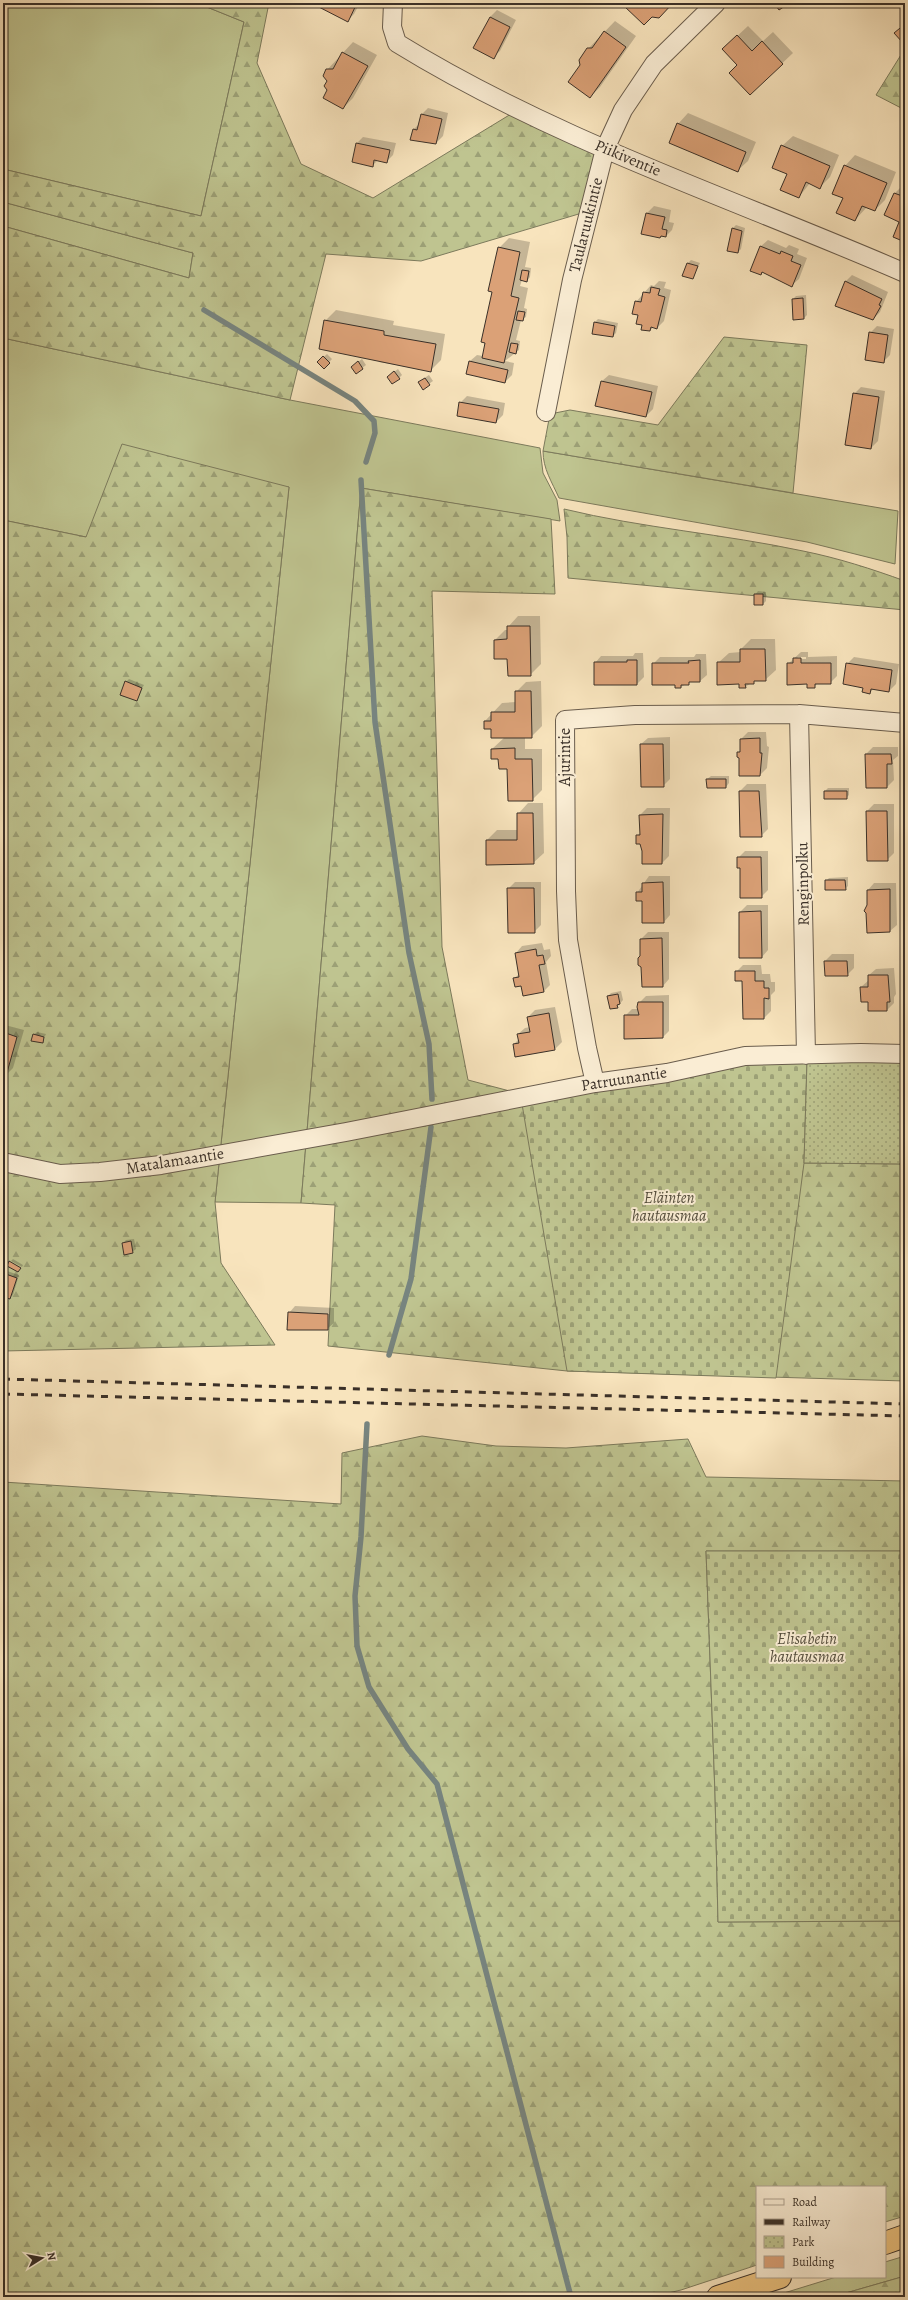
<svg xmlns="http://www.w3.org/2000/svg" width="908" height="2300" viewBox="0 0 908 2300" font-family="Alegreya,serif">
	<defs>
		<pattern id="forest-firs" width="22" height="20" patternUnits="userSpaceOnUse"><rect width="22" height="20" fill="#bfc490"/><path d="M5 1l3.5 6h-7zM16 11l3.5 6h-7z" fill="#9ca076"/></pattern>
		<pattern id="cemetery-stones" width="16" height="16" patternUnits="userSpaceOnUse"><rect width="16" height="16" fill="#bfc490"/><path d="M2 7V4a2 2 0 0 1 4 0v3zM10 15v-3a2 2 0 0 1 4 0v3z" fill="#9ca076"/></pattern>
		<pattern id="park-dots" width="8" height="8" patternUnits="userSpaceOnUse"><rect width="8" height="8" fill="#bfc490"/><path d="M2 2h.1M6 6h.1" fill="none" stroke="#9ca076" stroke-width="1.8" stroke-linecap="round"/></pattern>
	</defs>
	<rect width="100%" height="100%" fill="#f8e4bd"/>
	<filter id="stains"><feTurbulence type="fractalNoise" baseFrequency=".005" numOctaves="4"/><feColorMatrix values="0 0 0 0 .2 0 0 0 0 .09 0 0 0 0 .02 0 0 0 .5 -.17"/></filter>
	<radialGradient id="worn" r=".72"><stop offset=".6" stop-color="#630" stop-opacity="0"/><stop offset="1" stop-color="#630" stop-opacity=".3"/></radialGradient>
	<path fill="#bfc490" stroke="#7c7a5c" d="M 3,3 L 197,3 L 244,22 L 201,216 L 3,169 Z
		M 3,202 L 193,253 L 189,278 L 3,226 Z
		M 3,338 L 290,400 L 540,448 L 543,473 L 557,500 L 560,521 L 361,488 L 301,1203 L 215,1202 L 289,487 L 86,537 L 3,520 Z
		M 543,451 L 898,511 L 895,564 L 807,542 L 559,498 C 552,482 543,469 543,451 Z
		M 905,2256 L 905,2276 L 832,2297 L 771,2297 L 836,2277 L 885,2277 L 885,2262 Z"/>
	<path fill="url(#forest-firs)" stroke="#7c7a5c" d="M 197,3 L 269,3 L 257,63 L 301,164 L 373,198 L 511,114 L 597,154 L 582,213 L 421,261 L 326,254 L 290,400 L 3,338 L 3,226 L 189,278 L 193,253 L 3,202 L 3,169 L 201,216 L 244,22 Z
		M 904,50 L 905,50 L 905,110 L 876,95 Z
		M 724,337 L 807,345 L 793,493 L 543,451 L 550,414 L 570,410 L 658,425 Z
		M 122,444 L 289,487 L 215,1202 L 221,1263 L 275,1345 L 3,1351 L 3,520 L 86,537 Z
		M 361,488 L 551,519 L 555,594 L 432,591 L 442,947 L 468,1080 L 521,1094 L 807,1061 L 804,1163 L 905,1164 L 905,1381 L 567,1371 L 328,1346 L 335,1205 L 301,1203 Z
		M 564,509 C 642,528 724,534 803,551 C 838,558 872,569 905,581 L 905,610 L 568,578 L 567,537 Z
		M 422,1436 L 496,1446 L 566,1448 L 688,1439 L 706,1477 L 905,1481 L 905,1551 L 706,1551 L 715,1794 L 718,1922 L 905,1921 L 905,2216 L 885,2222 L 885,2187 L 757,2187 L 757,2265 L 681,2290 L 651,2297 L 3,2297 L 3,1482 L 341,1504 L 342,1453 Z
		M 905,2276 L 905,2297 L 832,2297 Z"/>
	<path fill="url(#cemetery-stones)" stroke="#7c7a5c" d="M 807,1061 L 804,1163 L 776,1378 L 567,1371 L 522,1104 L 746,1064 Z
		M 706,1551 L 905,1551 L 905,1921 L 718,1922 L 715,1794 Z"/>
	<path fill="url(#park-dots)" stroke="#7c7a5c" d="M 807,1061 L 905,1061 L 905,1164 L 804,1163 Z"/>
	<path fill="#0003" fill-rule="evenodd" d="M 317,3 L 360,3 L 354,14 L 348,20 Z
		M 497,10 L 516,20 L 500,51 L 493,57 L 490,17 Z
		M 615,21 L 636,36 L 600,87 L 590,97 L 581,65 L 588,49 Z
		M 748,26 L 763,41 L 773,32 L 793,53 L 750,94 L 738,64 L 734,39 Z
		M 353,42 L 377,55 L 353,98 L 343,108 L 328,80 L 327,70 Z
		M 428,108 L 448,113 L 443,136 L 436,143 L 414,129 L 419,124 L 421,115 Z
		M 688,113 L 756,142 L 748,161 L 737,171 L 678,124 Z
		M 793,136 L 839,155 L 830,177 L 820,187 L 810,183 L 799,197 L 788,174 L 782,146 Z
		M 363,137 L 396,143 L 393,155 L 386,162 L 378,160 L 372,166 L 357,143 Z
		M 855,155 L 896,172 L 885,200 L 875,210 L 867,207 L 855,220 L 844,197 L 845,166 Z
		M 905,183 L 905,241 L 901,221 L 886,215 L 895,193 Z
		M 654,206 L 671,210 L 669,222 L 674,223 L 672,230 L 666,236 L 660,237 L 647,213 Z
		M 736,225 L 745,228 L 741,249 L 738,252 L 732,229 Z
		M 509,238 L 530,242 L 525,267 L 531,268 L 530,277 L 527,281 L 522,280 L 520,286 L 528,288 L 524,308 L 527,309 L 526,317 L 521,320 L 516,340 L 520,341 L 519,350 L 505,361 L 514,363 L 512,375 L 505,382 L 470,361 L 477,355 L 483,356 L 499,248 Z
		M 768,240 L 786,248 L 789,245 L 799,249 L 797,254 L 807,258 L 799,279 L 792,285 L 763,272 L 761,274 L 751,270 L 761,246 Z
		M 691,260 L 700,263 L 693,278 L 688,263 Z
		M 852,275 L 888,292 L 880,312 L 873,319 L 845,282 Z
		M 659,281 L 666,282 L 664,288 L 671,290 L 664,321 L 657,328 L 654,327 L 650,330 L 643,329 L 643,325 L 636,302 L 651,285 L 654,286 Z
		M 806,295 L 807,315 L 804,318 L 793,299 L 796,296 Z
		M 336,310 L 394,321 L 393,325 L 445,334 L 441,360 L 430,371 L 379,362 L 379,359 L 325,321 Z
		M 598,319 L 618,323 L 616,333 L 613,336 L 593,333 L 595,322 Z
		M 877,326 L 894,329 L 890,355 L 883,362 L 870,333 Z
		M 327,354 L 332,359 L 324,368 L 318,362 Z
		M 362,359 L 366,365 L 356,373 L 355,364 Z
		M 398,369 L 402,375 L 399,378 L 391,374 Z
		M 429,375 L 433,381 L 423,388 L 423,379 Z
		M 609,375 L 658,386 L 653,409 L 646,416 L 602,381 Z
		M 861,387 L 885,391 L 878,441 L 871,448 L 854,394 Z
		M 467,396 L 505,403 L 503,415 L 496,422 L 460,403 Z
		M 758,591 L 766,592 L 766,601 L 763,604 L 755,595 Z
		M 518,616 L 540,616 L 541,664 L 530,675 L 508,658 L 495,640 L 505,630 L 508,630 L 508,627 Z
		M 751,639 L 775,639 L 776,670 L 765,680 L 756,680 L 745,687 L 718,663 L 729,653 L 741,652 L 741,649 Z
		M 801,652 L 808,652 L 808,657 L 837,656 L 837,676 L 830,683 L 818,683 L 814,687 L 808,683 L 788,664 ZM 798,657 L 806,657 L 806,659 L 796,659 Z
		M 635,653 L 643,653 L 644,677 L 637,684 L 595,663 L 601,656 L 633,656 Z
		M 696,654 L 706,654 L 707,675 L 700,681 L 691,681 L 681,687 L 653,664 L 660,657 L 694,657 Z
		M 854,657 L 899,664 L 896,684 L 889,691 L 874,688 L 870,693 L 847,664 Z
		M 129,679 L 144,685 L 136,699 L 126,682 Z
		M 541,681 L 542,726 L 531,737 L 525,737 L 525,749 L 542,749 L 542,790 L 532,800 L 492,749 L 505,737 L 485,721 L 502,703 L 516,702 L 516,692 L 526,682 Z
		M 748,732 L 766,732 L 767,746 L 769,747 L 767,768 L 760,775 L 738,753 L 741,750 L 741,739 Z
		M 670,737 L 670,779 L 663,786 L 641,744 L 648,738 Z
		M 873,747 L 898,747 L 898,756 L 893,760 L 894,780 L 887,787 L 866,754 Z
		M 711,776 L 729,776 L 729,783 L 726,787 L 707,779 Z
		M 747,784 L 766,784 L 768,829 L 761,836 L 740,791 Z
		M 828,788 L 849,788 L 849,795 L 846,798 L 825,791 Z
		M 528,803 L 543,803 L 544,853 L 533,863 L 487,840 L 497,830 L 518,830 L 518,814 Z
		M 874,804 L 894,804 L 894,853 L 887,860 L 867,811 Z
		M 647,808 L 670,808 L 669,856 L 662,863 L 643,851 L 637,836 L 641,832 L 640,815 Z
		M 745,851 L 768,851 L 768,890 L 761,897 L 741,867 L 738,858 Z
		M 649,876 L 670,876 L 670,915 L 664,922 L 637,893 Z
		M 848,877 L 848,886 L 845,889 L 826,881 L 829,878 Z
		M 515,882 L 541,882 L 541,925 L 534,932 L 508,889 Z
		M 874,883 L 896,883 L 897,925 L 890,931 L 867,912 L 868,890 Z
		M 747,905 L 768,905 L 768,950 L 762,957 L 740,957 L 740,912 Z
		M 648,932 L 669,932 L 669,979 L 663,986 L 641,956 L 641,939 Z
		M 542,943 L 544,950 L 550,949 L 551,956 L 546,962 L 550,985 L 543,992 L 522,985 L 515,978 L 519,974 L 516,953 L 522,946 Z
		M 832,954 L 854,954 L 854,968 L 847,975 L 825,961 Z
		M 743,965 L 761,965 L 762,974 L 770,974 L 771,982 L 775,982 L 775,991 L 771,995 L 771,1011 L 764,1018 L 743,980 L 736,972 Z
		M 894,968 L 896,994 L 894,997 L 894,1003 L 887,1010 L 869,1001 L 862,1001 L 861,987 L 869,980 L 869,975 L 876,969 Z
		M 621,991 L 623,1000 L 617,1007 L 608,996 L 611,993 Z
		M 669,995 L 669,1031 L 663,1037 L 625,1016 L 632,1009 L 638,1009 L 639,1003 L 646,996 Z
		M 555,1007 L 562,1042 L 555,1049 L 516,1056 L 514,1044 L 519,1039 L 518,1034 L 525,1028 L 530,1027 L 528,1017 L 535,1010 Z
		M 5,1025 L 24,1030 L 13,1068 L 6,1075 L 3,1074 L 3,1027 Z
		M 37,1032 L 46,1034 L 42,1042 L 33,1035 Z
		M 134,1239 L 136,1249 L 132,1252 L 123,1243 L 126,1240 Z
		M 13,1259 L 23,1265 L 22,1267 L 11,1261 Z
		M 7,1271 L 19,1275 L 13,1295 L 9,1298 L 3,1296 L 3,1276 Z
		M 295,1306 L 334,1308 L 334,1323 L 327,1329 L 289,1313 Z"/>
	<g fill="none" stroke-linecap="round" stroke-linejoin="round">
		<path stroke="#77847f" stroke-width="5.5" d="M 204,310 L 355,401 L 374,421 L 375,433 L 366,462
			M 361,480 L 375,722 L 409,953 L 429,1044 L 432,1099
			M 389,1355 L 411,1279 L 431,1127
			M 367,1424 L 361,1537 L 355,1596 L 357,1646 L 369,1687 L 408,1749 L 437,1784 L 571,2297"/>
	</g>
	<path fill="#dba177" stroke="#3a3028" d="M 316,3 L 357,3 L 348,22 L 315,5 Z
		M 627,3 L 673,3 L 659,18 L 652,17 L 644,25 L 624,6 Z
		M 774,3 L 788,3 L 788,4 L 779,10 Z
		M 490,17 L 510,27 L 494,59 L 473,48 Z
		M 905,24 L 905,42 L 903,43 L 894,33 Z
		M 604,31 L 626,47 L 590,98 L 568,82 L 580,65 L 579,60 L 587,48 L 592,48 Z
		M 737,35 L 752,51 L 762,41 L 783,64 L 750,95 L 729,73 L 737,65 L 722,49 Z
		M 342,52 L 368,66 L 343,109 L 323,98 L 327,90 L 324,86 L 327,81 L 323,76 L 326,69 L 333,69 Z
		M 421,114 L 442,119 L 436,144 L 410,140 L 413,129 L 417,130 Z
		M 677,123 L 746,152 L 738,172 L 669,143 Z
		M 356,143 L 390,150 L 387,163 L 374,160 L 373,167 L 352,162 Z
		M 781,145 L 830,166 L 820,189 L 806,182 L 799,198 L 780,190 L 787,174 L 772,168 Z
		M 844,165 L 887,183 L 875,211 L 862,206 L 855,221 L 836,213 L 843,198 L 832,194 Z
		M 894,193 L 905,197 L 905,242 L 893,237 L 899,222 L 884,215 Z
		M 646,213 L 665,217 L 662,229 L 667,230 L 666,237 L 661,236 L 660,238 L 641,234 Z
		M 732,228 L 742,231 L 738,253 L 727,251 Z
		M 760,246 L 780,254 L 781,251 L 793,256 L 791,261 L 801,265 L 792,287 L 762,272 L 761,275 L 750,271 Z
		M 498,247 L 520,252 L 511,296 L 519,298 L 504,363 L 482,358 L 485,343 L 481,342 L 492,292 L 488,291 Z
		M 687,263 L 698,266 L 693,279 L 682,276 Z
		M 522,270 L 529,271 L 527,282 L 520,280 Z
		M 845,281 L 882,299 L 879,305 L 881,306 L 873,320 L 835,306 Z
		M 651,287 L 660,289 L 658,295 L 665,297 L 657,329 L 651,327 L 650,331 L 641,330 L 642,325 L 636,324 L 638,315 L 632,314 L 635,301 L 641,302 L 643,292 L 650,293 Z
		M 803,298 L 804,319 L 793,320 L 792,299 Z
		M 518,311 L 525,312 L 523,321 L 516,320 Z
		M 324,320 L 384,331 L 384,335 L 436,344 L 431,372 L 319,349 Z
		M 594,322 L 615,326 L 613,337 L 592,334 Z
		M 869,332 L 888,335 L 884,363 L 865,360 Z
		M 511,343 L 518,344 L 516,354 L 509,352 Z
		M 323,356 L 330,363 L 324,369 L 317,362 Z
		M 358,361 L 363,369 L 356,374 L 351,367 Z
		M 469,361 L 508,370 L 505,383 L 466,374 Z
		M 394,371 L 400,379 L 392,384 L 387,377 Z
		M 425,378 L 430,385 L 423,390 L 418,382 Z
		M 601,381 L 652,392 L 646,417 L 595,406 Z
		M 853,393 L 879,397 L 871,449 L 845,445 Z
		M 459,402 L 499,409 L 496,423 L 457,416 Z
		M 754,594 L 763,594 L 763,605 L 754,605 Z
		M 507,626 L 530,626 L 531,676 L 508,676 L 507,659 L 494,659 L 494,640 L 507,639 Z
		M 740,649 L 765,649 L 766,681 L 754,681 L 754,684 L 745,684 L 746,688 L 739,688 L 739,684 L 717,685 L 717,662 L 740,662 Z
		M 793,658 L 801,658 L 801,663 L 831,663 L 831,684 L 815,684 L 815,688 L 807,688 L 807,684 L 787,685 L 787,663 L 793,663 Z
		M 627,660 L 637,660 L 637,685 L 594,685 L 594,662 L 627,662 Z
		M 700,660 L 700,682 L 689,682 L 689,685 L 681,685 L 681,688 L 675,688 L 675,685 L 652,685 L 652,663 L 689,663 L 688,661 Z
		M 846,663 L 892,670 L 889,692 L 871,689 L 870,694 L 862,692 L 863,688 L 843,684 Z
		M 125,681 L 142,688 L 137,701 L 120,695 Z
		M 515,691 L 531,691 L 532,738 L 491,738 L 491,729 L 484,729 L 484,721 L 491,721 L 491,712 L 515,712 Z
		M 760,738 L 760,753 L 762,753 L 760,776 L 739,776 L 739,758 L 737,757 L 737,752 L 740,752 L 740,739 Z
		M 640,744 L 663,744 L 664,787 L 641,787 Z
		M 515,748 L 515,759 L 532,759 L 533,801 L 508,801 L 507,769 L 499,769 L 498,759 L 491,759 L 491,749 Z
		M 865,754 L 891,754 L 892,764 L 887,764 L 887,788 L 866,788 Z
		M 706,779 L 726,779 L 726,788 L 707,788 Z
		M 739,791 L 759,791 L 762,837 L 740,837 Z
		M 824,791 L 847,791 L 847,799 L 824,799 Z
		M 866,811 L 887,811 L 888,861 L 867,861 Z
		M 517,813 L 533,813 L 534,864 L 486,865 L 486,840 L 517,840 Z
		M 663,814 L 662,864 L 642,864 L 642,851 L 640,844 L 636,844 L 636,835 L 640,835 L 639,815 Z
		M 737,857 L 761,857 L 762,898 L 740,898 L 740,868 L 737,868 Z
		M 825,880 L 845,880 L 846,890 L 825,890 Z
		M 663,882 L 664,923 L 642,923 L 642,901 L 636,901 L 636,892 L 642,892 L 642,883 Z
		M 507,888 L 534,888 L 535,933 L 508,933 Z
		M 890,889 L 890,932 L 867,933 L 866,913 L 864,911 L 867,905 L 867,890 Z
		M 761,911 L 762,958 L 739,958 L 739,912 Z
		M 662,938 L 663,987 L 642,987 L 641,967 L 638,965 L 638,958 L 640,956 L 640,939 Z
		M 536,949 L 537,956 L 543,955 L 545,964 L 539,965 L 544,992 L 523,996 L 521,986 L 515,987 L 513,978 L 519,977 L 515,953 Z
		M 824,961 L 847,961 L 848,976 L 825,976 Z
		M 735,971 L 755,971 L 755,981 L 764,981 L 764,988 L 769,988 L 769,999 L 764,998 L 764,1019 L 743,1019 L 742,981 L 735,981 Z
		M 868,975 L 888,975 L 890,1002 L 887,1002 L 887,1011 L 868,1011 L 868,1002 L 861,1002 L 860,987 L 868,987 Z
		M 618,994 L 620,1004 L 617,1005 L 618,1008 L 610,1009 L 607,996 Z
		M 638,1002 L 663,1002 L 663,1038 L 624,1039 L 624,1015 L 639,1015 L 637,1007 Z
		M 549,1013 L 555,1050 L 515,1057 L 513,1044 L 519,1043 L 517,1034 L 530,1032 L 527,1017 Z
		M 3,1032 L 17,1037 L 6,1076 L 3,1075 Z
		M 33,1034 L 44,1037 L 43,1043 L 31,1041 Z
		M 131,1241 L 133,1253 L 124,1255 L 122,1243 Z
		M 9,1261 L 21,1268 L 18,1272 L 7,1266 Z
		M 3,1273 L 17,1278 L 10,1299 L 3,1297 Z
		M 288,1312 L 328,1314 L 328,1330 L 287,1330 Z"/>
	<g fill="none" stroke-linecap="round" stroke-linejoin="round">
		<g stroke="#6a5d4d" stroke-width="20">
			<path id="minor" d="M 393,3 L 392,27 L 397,43 C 556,141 735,199 905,273
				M 546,412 L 572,280 L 605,149 L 623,110 L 654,64 L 716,3
				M 799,714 L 806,1055
				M 595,1083 L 587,1048 L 568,940 L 566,891 L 565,720 L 635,715 L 799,714 L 905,723
				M 3,1162 L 60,1174 L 100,1172 L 161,1165 L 346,1132 L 595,1083 L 667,1073 L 745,1056 L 861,1053 L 905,1054"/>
		</g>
		<g stroke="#3a3028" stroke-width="24">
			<path id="highway" d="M 885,2243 L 905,2236
				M 718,2297 L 780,2277"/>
		</g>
		<use href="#minor" stroke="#faedd4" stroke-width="18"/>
		<use href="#highway" stroke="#ecc27e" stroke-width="22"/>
		<path stroke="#3a3028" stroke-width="3" stroke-dasharray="7 7" stroke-linecap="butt" d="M 3,1379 L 905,1404
			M 3,1394 L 905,1416"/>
	</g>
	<g text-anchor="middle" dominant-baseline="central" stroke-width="4" stroke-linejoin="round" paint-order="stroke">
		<g font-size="16" fill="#3a3028" stroke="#faedd4">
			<text transform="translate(628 158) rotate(23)">Piikiventie</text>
			<text transform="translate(586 225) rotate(-76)">Taularuukintie</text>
			<text transform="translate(565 757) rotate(-90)">Ajurintie</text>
			<text transform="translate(803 884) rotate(-91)">Renginpolku</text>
			<text transform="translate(624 1079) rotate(-9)">Patruunantie</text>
			<text transform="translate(175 1161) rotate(-9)">Matalamaantie</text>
		</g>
		<g font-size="16" font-style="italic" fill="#554e3d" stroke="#faedd4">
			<text x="669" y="1198">Eläinten<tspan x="669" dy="18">hautausmaa</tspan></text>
			<text x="807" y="1639">Elisabetin<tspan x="807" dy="18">hautausmaa</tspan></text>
		</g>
	</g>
	<rect width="908" height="2300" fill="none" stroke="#f8e4bd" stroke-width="16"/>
	<rect x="4" y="4" width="900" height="2292" fill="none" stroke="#3a3028" stroke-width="2"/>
	<rect x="8" y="8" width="892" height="2284" fill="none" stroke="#3a3028"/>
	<rect x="756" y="2186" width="130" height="92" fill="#faedd4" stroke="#ada18f"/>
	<rect x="764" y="2199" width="20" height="6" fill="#faedd4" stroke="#ada18f"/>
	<text x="792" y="2206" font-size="12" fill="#3a3028">Road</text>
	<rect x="764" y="2219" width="20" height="6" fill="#3a3028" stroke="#ada18f"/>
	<text x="792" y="2226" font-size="12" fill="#3a3028">Railway</text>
	<rect x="764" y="2236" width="20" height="12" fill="url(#park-dots)" stroke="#ada18f"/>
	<text x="792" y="2246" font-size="12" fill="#3a3028">Park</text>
	<rect x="764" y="2256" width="20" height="12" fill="#dba177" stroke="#ada18f"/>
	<text x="792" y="2266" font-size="12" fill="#3a3028">Building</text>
	<g transform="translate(42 2258) rotate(79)" stroke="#faedd4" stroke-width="3" paint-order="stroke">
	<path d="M0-3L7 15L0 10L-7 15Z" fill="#3a3028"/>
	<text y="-6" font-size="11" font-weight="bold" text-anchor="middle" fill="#3a3028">N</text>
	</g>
	<rect width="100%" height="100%" filter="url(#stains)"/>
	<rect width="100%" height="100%" fill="url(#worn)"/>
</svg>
